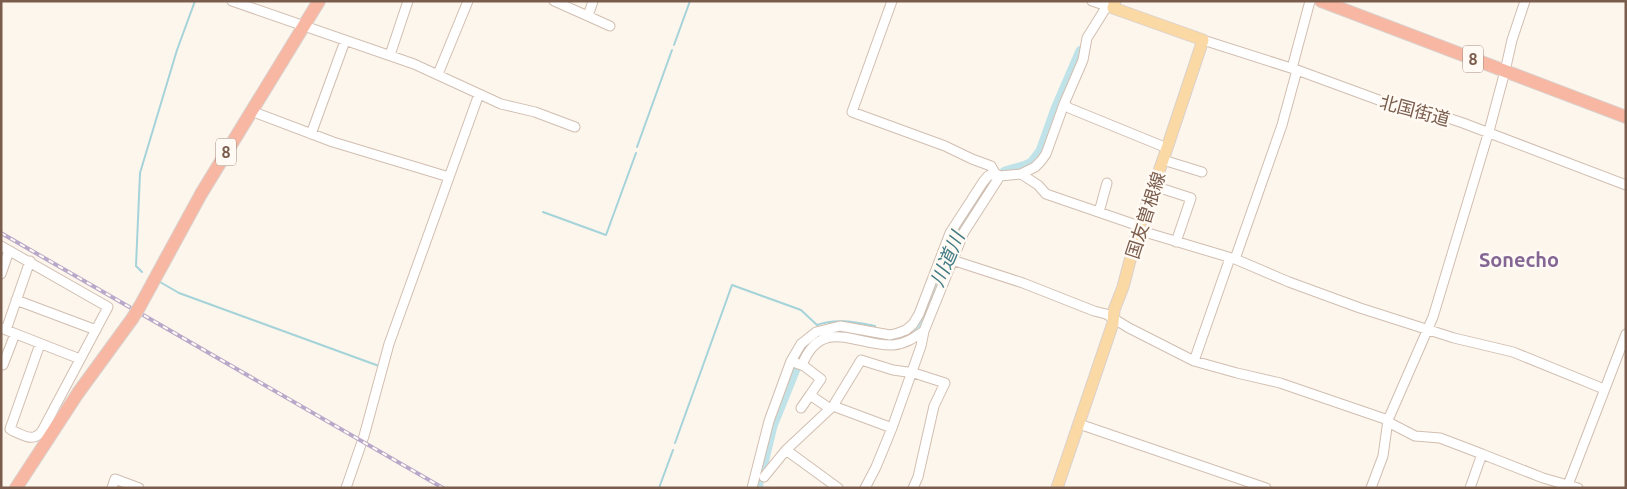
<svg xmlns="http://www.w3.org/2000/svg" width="1627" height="489" viewBox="0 0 1627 489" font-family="Ubuntu,'Noto Sans JP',sans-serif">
	<rect width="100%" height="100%" fill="#fdf6ec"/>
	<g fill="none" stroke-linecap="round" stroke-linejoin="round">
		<path stroke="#a5d3da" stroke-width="2" d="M 674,45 L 690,1
			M 637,147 L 672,50
			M 543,212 L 606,235 L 636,153
			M 142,272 L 136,266 L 140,173 L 177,50 L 195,1
			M 160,282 L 179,293 L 379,366
			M 675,443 L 732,285 L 801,310 L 817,325 C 836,318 855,322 875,326 L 875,329
			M 659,488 L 673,450"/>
		<path stroke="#bfe3e8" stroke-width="11" d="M 1005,172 L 1026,166 L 1032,163 L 1041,151 L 1056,109 L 1081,51
			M 761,471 L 772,426 L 801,354 C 840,300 889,369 922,321 L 958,230 L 993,179
			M 757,488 L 758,484"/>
		<g stroke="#d1beb0" stroke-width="11">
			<path id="minor" d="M 232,1 L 414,64 L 501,104 L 535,112 L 575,127
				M 554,1 L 610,26
				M 892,1 L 852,112 L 945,146 L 972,159 L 991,166 L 995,173
				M 1092,1 L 1113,8
				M 588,16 L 593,1
				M 1203,40 L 1297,70 L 1414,113 L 1445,117 L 1463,123 L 1626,185
				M 390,55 L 408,1
				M 1292,68 L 1310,1
				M 438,74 L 468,1
				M 1064,104 L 1069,108 L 1167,148
				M 251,111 L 333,142 L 449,177
				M 311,134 L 345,41
				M 1163,160 L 1202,172
				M 1021,174 L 1038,185 L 1046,194 L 1139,226
				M 1154,186 L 1191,198 L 1176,242
				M 1099,212 L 1107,183
				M 1138,230 L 1235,259 L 1282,125 L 1297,70
				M 1,246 L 108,307 L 42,431 C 33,443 24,435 13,431 L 10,429 L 40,344
				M 1235,259 L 1289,282 L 1360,308 L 1454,338 L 1513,352 L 1604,389
				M 952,260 L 1023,283 L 1094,311 L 1106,314 L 1129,328 L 1194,361 L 1237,373 L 1280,383 L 1388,420
				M 1,274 L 9,251
				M 16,300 L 96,330
				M 1,328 L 80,359
				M 6,330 L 30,261
				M 1194,361 L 1230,258
				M 796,363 L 804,366 L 821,379 L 810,395 L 829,408
				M 3,365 L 15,334
				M 802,365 C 822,315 858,347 893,345 C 905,344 914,338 924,331
				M 833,406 L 892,428 L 876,467 L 865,488
				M 801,408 L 810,395
				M 1388,422 L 1415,436 L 1440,438 L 1482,454
				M 1079,424 L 1266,488
				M 892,428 L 921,346 L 924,331 L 964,232 L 1000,176
				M 764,477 L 786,450
				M 1568,485 L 1626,334
				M 112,488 L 115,479 L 139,488
				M 346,488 L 364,436 L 389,344 L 479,94
				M 752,488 L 769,421 L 791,361 L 801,344 L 816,332 L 840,326 L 890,335 L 898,333 L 906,330 L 913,324 L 919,314 L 950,233 L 983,182 L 988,176 L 995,173 L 1000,176 L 1021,174 L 1035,167 L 1041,161 L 1046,154 L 1064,104 L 1083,60 L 1087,38 L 1107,6
				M 838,488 L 786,450 L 833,406 L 861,360 L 893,370 L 914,373 L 945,383 L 934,406 L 918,477 L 913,488
				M 1371,488 L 1383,456 L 1388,420 L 1433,317 L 1489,131 L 1505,71 L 1512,40 L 1525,1
				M 1470,488 L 1482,454 L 1543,478 L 1578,488"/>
		</g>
		<g stroke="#dad1cd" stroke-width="13">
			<path id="major" d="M 1057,488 L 1113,323 L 1114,310 L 1123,287 L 1138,230 L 1163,160 L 1203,40 L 1113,8 L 1115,1"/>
		</g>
		<g stroke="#dad1cd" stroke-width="14">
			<path id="highway" d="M 1321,1 L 1626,117
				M 140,306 L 201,194 L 319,1
				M 16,488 L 78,393 L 132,319"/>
		</g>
		<use href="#minor" stroke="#fff" stroke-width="9"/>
		<use href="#major" stroke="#fbd9a5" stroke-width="11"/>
		<use href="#highway" stroke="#f7b7a3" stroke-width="12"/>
		<g stroke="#b9a8c9" stroke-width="4">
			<path id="rail" d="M 1,233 L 443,488"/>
		</g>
		<use href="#rail" stroke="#fffaf3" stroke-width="2" stroke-dasharray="5.5" stroke-linecap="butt"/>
		<g stroke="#dad1cd" stroke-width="14" stroke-linecap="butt">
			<path id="highway-bridge" d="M 132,319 L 140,306"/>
		</g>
		<use href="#highway-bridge" stroke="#f7b7a3" stroke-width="12"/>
	</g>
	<g text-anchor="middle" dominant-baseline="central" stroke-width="5" stroke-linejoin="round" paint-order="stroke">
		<g fill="#fffaf3" stroke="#a28b7f" stroke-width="1">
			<rect x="1463" y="45.5" width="20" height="27" rx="4"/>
			<rect x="216" y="138.5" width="20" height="27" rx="4"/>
		</g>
		<g font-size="16" font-weight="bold" fill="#7a5c4d">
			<text x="1473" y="59">8</text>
			<text x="226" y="152">8</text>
		</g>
		<g font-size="18" fill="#7a5c4d" stroke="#fffaf3">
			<text transform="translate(1415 110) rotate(15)">北国街道</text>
			<text transform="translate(1145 215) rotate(-72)">国友曽根線</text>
		</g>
		<g font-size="19" font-style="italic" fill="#437c86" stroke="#fffaf3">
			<text transform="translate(947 259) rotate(-67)">川道川</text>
		</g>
		<g font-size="20" font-weight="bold" fill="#846695" stroke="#fffaf3">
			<text x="1519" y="259">Sonecho</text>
		</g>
	</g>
	<rect width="1627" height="489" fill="none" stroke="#7a5c4d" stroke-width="5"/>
</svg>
